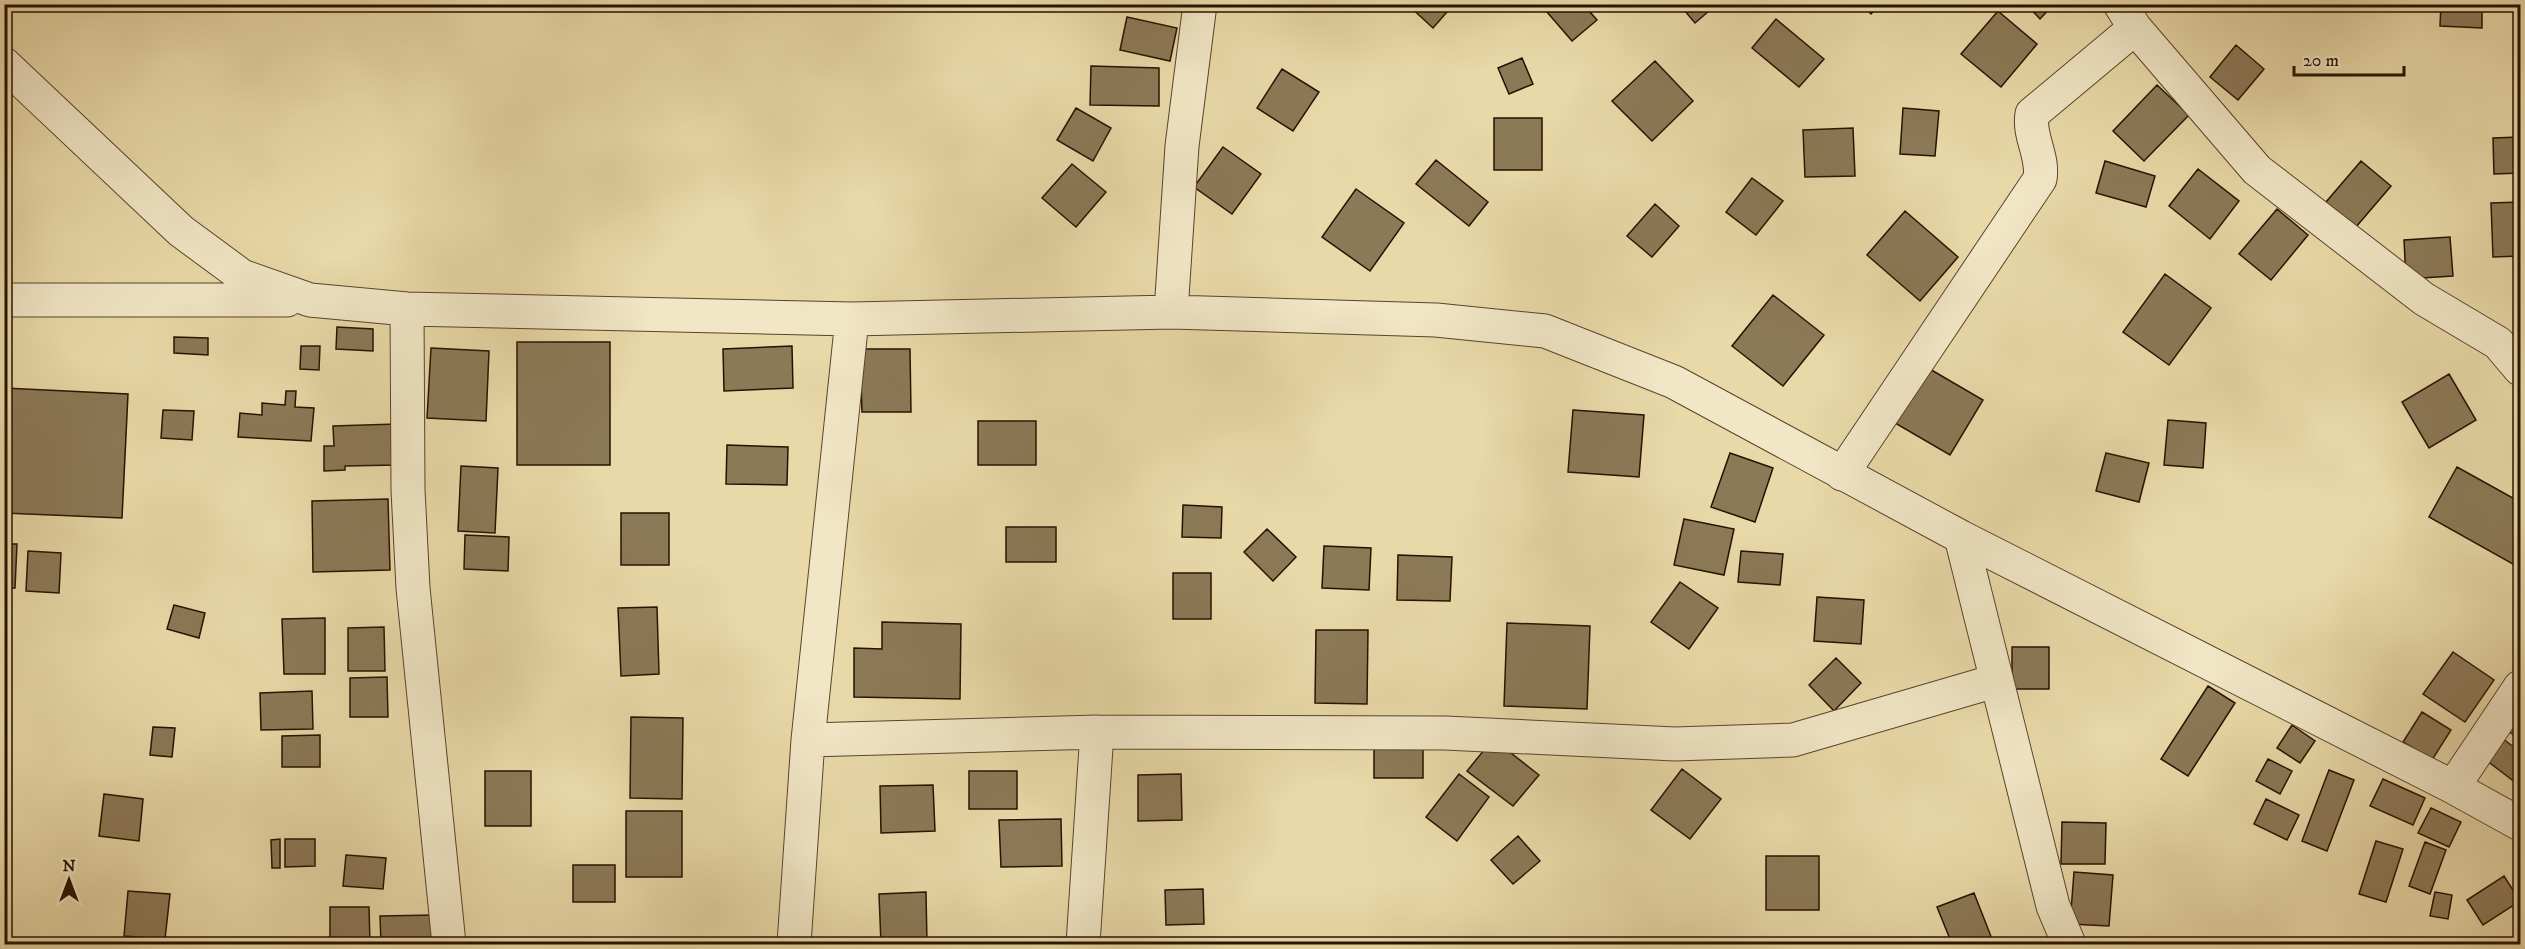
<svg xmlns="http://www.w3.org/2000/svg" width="2525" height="949" viewBox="0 0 2525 949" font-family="'IM FELL DW Pica',serif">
	<rect width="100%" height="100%" fill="#e9d9a8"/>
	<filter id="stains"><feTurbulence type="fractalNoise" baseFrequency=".00333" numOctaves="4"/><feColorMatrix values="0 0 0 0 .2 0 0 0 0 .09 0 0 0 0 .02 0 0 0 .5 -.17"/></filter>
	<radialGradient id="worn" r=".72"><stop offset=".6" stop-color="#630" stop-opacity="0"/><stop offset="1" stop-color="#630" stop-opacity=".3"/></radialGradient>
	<path fill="#8c7957" stroke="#271200" stroke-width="1.5" d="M 1407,4 L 1454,4 L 1433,28 Z
		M 1540,4 L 1583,4 L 1597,20 L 1572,41 Z
		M 1679,4 L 1717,4 L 1695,23 Z
		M 1861,4 L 1880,4 L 1871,14 Z
		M 2026,4 L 2054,4 L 2040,19 Z
		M 2441,4 L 2482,4 L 2482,28 L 2440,26 Z
		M 1998,11 L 2037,44 L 2001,87 L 1961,54 Z
		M 1127,17 L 1177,28 L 1170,61 L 1120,50 Z
		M 1776,19 L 1824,59 L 1799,87 L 1752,48 Z
		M 2236,45 L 2264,69 L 2238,100 L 2210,77 Z
		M 1522,58 L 1533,84 L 1509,94 L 1498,68 Z
		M 1655,61 L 1693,101 L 1652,141 L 1612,101 Z
		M 1091,66 L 1159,68 L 1159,106 L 1090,105 Z
		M 1282,69 L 1319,92 L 1293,131 L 1257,108 Z
		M 2157,85 L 2189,115 L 2144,161 L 2113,131 Z
		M 1076,108 L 1111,128 L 1093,161 L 1057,140 Z
		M 1903,108 L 1939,111 L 1935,156 L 1900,154 Z
		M 1494,118 L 1542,118 L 1542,170 L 1494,170 Z
		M 1853,128 L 1855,176 L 1805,177 L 1803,130 Z
		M 2520,137 L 2520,173 L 2494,174 L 2493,138 Z
		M 1223,147 L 1261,174 L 1232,214 L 1194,187 Z
		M 1436,160 L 1488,202 L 1469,226 L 1416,184 Z
		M 2105,161 L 2155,176 L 2146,207 L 2096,193 Z
		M 2361,161 L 2391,186 L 2350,234 L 2320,209 Z
		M 1072,164 L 1106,192 L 1076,227 L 1042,198 Z
		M 2198,169 L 2239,201 L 2210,239 L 2169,206 Z
		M 1752,178 L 1783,201 L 1756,235 L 1726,212 Z
		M 1356,189 L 1404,223 L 1370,271 L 1322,237 Z
		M 2520,202 L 2520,256 L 2493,257 L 2491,203 Z
		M 1655,204 L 1679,226 L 1652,257 L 1627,236 Z
		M 2277,209 L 2308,235 L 2271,280 L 2239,254 Z
		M 1905,211 L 1958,257 L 1920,301 L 1867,255 Z
		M 2450,237 L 2453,276 L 2406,279 L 2404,240 Z
		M 2165,274 L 2211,308 L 2169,365 L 2123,332 Z
		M 1773,295 L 1824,335 L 1783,386 L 1732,346 Z
		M 337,327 L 373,329 L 373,351 L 336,349 Z
		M 174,337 L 208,338 L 208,355 L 174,353 Z
		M 517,342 L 610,342 L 610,465 L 517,465 Z
		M 301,346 L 320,346 L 319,370 L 300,369 Z
		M 792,346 L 793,388 L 724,391 L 723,349 Z
		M 431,348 L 489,351 L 486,421 L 427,418 Z
		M 860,349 L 910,349 L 911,412 L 862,412 Z
		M 1928,368 L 1983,400 L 1950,455 L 1895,423 Z
		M 2449,374 L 2476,420 L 2429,448 L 2402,402 Z
		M 4,388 L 128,394 L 122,518 L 4,513 Z
		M 286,391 L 296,391 L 295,407 L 314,408 L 311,441 L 238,437 L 240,413 L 262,415 L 262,403 L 285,405 Z
		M 163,410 L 194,411 L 192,440 L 161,438 Z
		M 1573,410 L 1644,415 L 1639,477 L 1568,472 Z
		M 2168,420 L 2206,423 L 2203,468 L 2164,465 Z
		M 978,421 L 1036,421 L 1036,465 L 978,465 Z
		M 396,424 L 397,465 L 345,466 L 345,470 L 324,471 L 324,446 L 334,446 L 333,426 Z
		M 727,445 L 788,447 L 787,485 L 726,484 Z
		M 1730,453 L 1773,468 L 1755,522 L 1711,507 Z
		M 2106,453 L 2149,463 L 2139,502 L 2096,491 Z
		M 461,466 L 498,468 L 495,533 L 458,531 Z
		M 2457,467 L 2520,502 L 2520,568 L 2429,517 Z
		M 388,499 L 390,570 L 313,572 L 312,501 Z
		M 1183,505 L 1222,507 L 1221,538 L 1182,537 Z
		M 621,513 L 669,513 L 669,565 L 621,565 Z
		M 1684,519 L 1734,529 L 1724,575 L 1674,565 Z
		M 1006,527 L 1056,527 L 1056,562 L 1006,562 Z
		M 1267,529 L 1296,557 L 1273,581 L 1244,552 Z
		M 465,535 L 509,537 L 508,571 L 464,569 Z
		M 4,544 L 17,544 L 15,588 L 4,588 Z
		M 1324,546 L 1371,548 L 1369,590 L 1322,588 Z
		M 28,551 L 61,553 L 59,593 L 26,591 Z
		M 1741,551 L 1783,554 L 1780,585 L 1738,582 Z
		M 1398,555 L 1452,557 L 1450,601 L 1397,600 Z
		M 1173,573 L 1211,573 L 1211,619 L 1173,619 Z
		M 1680,582 L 1718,608 L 1689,649 L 1651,622 Z
		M 1817,597 L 1864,600 L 1861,644 L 1814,641 Z
		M 174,605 L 205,613 L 199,638 L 167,629 Z
		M 657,607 L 659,674 L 621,676 L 618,608 Z
		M 325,618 L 325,674 L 284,674 L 282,619 Z
		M 882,622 L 961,624 L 960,699 L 854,697 L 854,648 L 882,649 Z
		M 1507,623 L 1590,626 L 1587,709 L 1504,706 Z
		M 384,627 L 385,671 L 348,671 L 348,628 Z
		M 1316,630 L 1368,630 L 1367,704 L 1315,703 Z
		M 2012,647 L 2049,647 L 2049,689 L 2012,689 Z
		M 2453,652 L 2494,680 L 2465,722 L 2423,694 Z
		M 1836,658 L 1861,683 L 1834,711 L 1809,685 Z
		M 387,677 L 388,717 L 350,717 L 350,678 Z
		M 2208,686 L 2235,703 L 2188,776 L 2161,759 Z
		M 312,691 L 313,729 L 261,730 L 260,693 Z
		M 2520,699 L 2520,739 L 2502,727 Z
		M 2422,712 L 2451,730 L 2432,760 L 2403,742 Z
		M 631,717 L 683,718 L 682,799 L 630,798 Z
		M 2292,725 L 2315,741 L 2300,763 L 2277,748 Z
		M 153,727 L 175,728 L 172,757 L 150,755 Z
		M 320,735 L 320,767 L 282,767 L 282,736 Z
		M 2502,738 L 2520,752 L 2520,786 L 2486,760 Z
		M 1493,739 L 1539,775 L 1513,806 L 1467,771 Z
		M 1374,742 L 1423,743 L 1423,778 L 1374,778 Z
		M 2268,759 L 2292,771 L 2280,794 L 2256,781 Z
		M 1682,769 L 1721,799 L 1690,839 L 1651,810 Z
		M 2329,770 L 2354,780 L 2327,851 L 2302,841 Z
		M 485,771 L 531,771 L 531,826 L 485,826 Z
		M 969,771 L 1017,771 L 1017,809 L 969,809 Z
		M 1181,774 L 1182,820 L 1138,821 L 1138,775 Z
		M 1459,774 L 1489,797 L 1457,841 L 1426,817 Z
		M 2383,779 L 2425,798 L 2413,825 L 2370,806 Z
		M 933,785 L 935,831 L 881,833 L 880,786 Z
		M 104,794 L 143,799 L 139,841 L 99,836 Z
		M 2266,799 L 2299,815 L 2287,840 L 2254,824 Z
		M 2431,808 L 2461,822 L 2449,847 L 2418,833 Z
		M 626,811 L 682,811 L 682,877 L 626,877 Z
		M 1061,819 L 1062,866 L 1001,867 L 999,820 Z
		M 2062,822 L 2106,823 L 2105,864 L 2061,864 Z
		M 1518,836 L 1540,861 L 1513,884 L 1491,860 Z
		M 280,839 L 280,868 L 272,868 L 271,840 Z
		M 285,839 L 315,839 L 315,866 L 285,867 Z
		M 2376,841 L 2403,849 L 2386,902 L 2359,894 Z
		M 2425,842 L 2446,850 L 2430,894 L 2409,886 Z
		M 346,855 L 386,858 L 383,889 L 343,886 Z
		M 1766,856 L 1819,856 L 1819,910 L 1766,910 Z
		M 573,865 L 615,865 L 615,902 L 573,902 Z
		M 2074,872 L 2113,875 L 2109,926 L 2070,924 Z
		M 2504,876 L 2520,901 L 2483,925 L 2467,900 Z
		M 1203,889 L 1204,924 L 1166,925 L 1165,890 Z
		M 128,891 L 170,894 L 165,939 L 124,936 Z
		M 926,892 L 927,944 L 881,944 L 879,894 Z
		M 2435,892 L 2452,895 L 2448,919 L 2430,916 Z
		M 1974,893 L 1992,939 L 1976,944 L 1952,944 L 1937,907 Z
		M 330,907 L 369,907 L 370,944 L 330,944 Z
		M 435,915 L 435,944 L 381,944 L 380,916 Z"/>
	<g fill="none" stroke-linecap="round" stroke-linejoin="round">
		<g stroke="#58442a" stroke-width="35">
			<path id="minor" d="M 2120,4 L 2135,28 L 2257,170 L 2424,299 L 2498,343 L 2520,369
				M 4,64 L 181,231 L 242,276 L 310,300 L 407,309 L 852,319 L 1171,312 L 1436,320 L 1545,331 L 1674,382 L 1961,537 L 2453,787 L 2520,824
				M 4,300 L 287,300
				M 407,309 L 408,490 L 413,588 L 449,944
				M 1171,312 L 1182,146 L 1200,4
				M 1842,474 L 2040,179 C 2044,156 2028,136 2032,114 L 2135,28
				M 1961,537 L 2053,906 L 2069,944
				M 808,740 L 1097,732 L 1445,733 L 1675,744 L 1793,740 L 1995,681
				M 2453,787 L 2520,687
				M 794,944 L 808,740 L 852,319
				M 1083,944 L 1097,732"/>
		</g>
		<use href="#minor" stroke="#f1e6c6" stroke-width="33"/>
	</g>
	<rect width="2525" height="949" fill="none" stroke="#e9d9a8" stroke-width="24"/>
	<rect x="6" y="6" width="2513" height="937" fill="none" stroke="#271200" stroke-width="3"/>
	<rect x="12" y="12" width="2501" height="925" fill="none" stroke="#271200" stroke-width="1.5"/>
	<g transform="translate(69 880)" stroke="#f1e6c6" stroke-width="4.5" paint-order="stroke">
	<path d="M0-4.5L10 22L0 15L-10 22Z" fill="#271200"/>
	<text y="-9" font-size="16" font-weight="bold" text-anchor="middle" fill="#271200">N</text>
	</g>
	<path d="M2294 66v9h110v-9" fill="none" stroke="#271200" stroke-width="3"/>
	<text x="2303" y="66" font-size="18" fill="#271200" stroke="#f1e6c6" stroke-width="4.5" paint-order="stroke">20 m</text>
	<rect width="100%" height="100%" filter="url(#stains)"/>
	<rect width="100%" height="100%" fill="url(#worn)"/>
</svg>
